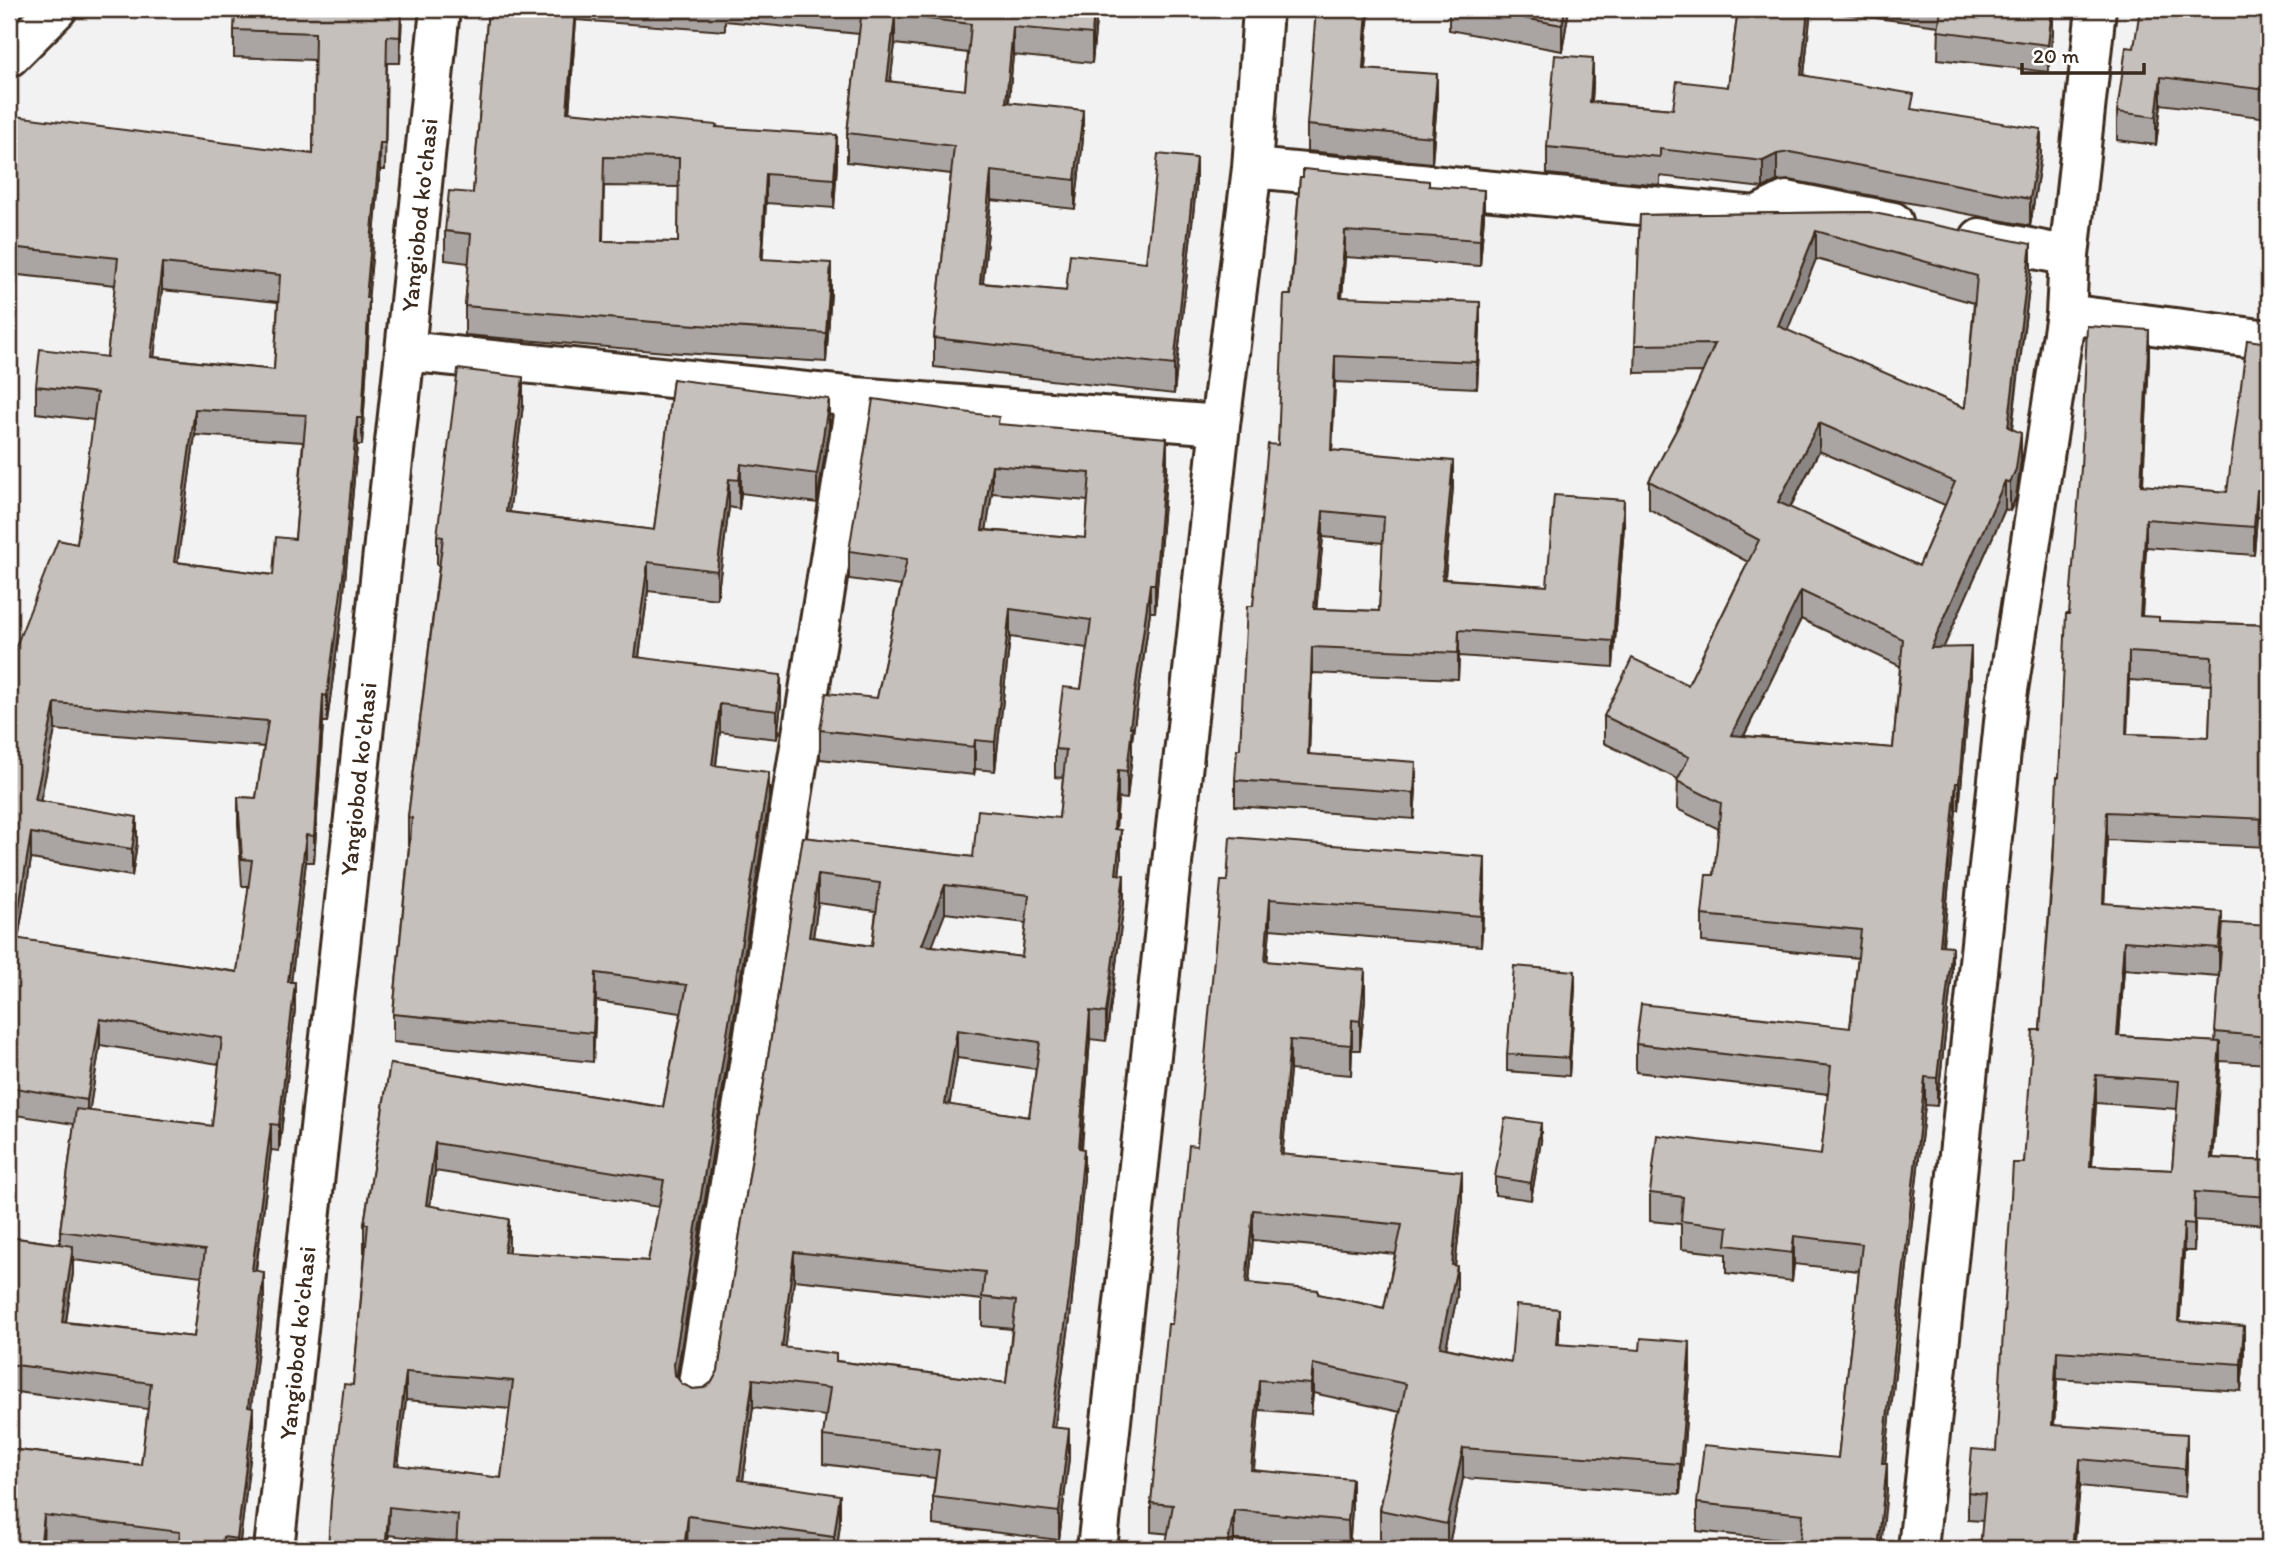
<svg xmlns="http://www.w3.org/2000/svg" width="2278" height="1558" viewBox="0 0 2278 1558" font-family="Itim,sans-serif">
	<rect width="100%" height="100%" fill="#f3f2f2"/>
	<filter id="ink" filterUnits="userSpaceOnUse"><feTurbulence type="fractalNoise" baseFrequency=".0143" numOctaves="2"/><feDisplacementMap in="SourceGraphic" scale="14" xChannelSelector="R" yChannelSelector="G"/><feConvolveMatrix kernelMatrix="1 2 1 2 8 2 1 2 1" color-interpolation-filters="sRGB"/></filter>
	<g filter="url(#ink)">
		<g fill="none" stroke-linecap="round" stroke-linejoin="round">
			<g stroke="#3b2a1e" stroke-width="44">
				<path id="minor" d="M 9,57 L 57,9
					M 1252,168 L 1756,216 L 1786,201 L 1893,222
					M 1980,238 L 2069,256
					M 2066,314 L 2269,340
					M 405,351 L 856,397 L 1220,425
					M 696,1396 L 856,397
					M 274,1549 L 405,351 L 440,9
					M 1097,1549 L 1220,425 L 1252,168 L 1263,9
					M 1918,1549 L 2006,703 L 2066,314 L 2069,256 L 2096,9"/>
			</g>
			<use href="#minor" stroke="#fff" stroke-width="38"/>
		</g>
		<path fill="#aaa5a3" stroke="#3b2a1e" stroke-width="2" fill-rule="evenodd" d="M 402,9 L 400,63 L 387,63 L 385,170 L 380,170 L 368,298 L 369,325 L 362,445 L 357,445 L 343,603 L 327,722 L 323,722 L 314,862 L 306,862 L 291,982 L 295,1009 L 279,1151 L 271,1150 L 256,1271 L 264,1298 L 251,1408 L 253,1435 L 239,1549 L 104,1549 L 44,1542 L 43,1549 L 9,1549 L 9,1449 L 141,1465 L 148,1409 L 9,1391 L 9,1237 L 60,1244 L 60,1231 L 74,1124 L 9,1114 L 9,664 L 77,544 L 94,420 L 36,413 L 36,386 L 107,357 L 115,285 L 9,274 L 9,122 L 313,154 L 314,60 L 234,57 L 234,30 ZM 162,290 L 278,302 L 274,370 L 154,357 ZM 195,435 L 303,442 L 295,539 L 273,575 L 177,562 ZM 55,730 L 264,747 L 256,798 L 238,797 L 238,824 L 242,886 L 249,886 L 237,972 L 18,939 L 31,859 L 132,876 L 137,843 L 40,801 ZM 100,1045 L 219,1064 L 212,1126 L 89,1111 ZM 73,1260 L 202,1276 L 194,1337 L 66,1322 L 73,1273 Z
			M 488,9 L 1097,9 L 1092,63 L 1013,55 L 1009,102 L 1083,139 L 1075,209 L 991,200 L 983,283 L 1066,291 L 1146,262 L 1196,187 L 1174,394 L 934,367 L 934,338 L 951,174 L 847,162 L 847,133 L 859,34 L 725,21 L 725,31 L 576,20 L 569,113 L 717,127 L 837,164 L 834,208 L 766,203 L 762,259 L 831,292 L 826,362 L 666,352 L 465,335 L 465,306 L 469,263 L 445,260 L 445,231 L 473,193 ZM 895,44 L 968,53 L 965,90 L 890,82 ZM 604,186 L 679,187 L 678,242 L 603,241 Z
			M 1369,9 L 1365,69 L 1437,100 L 1432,163 L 1307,151 L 1307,125 Z
			M 1449,9 L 1569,9 L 1562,51 L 1449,30 Z
			M 1738,9 L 2053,9 L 2053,33 L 2048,72 L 1938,59 L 1939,26 L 1811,10 L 1804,75 L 1914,110 L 2041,156 L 2030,226 L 1790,180 L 1777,181 L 1763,188 L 1660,176 L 1660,185 L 1547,174 L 1547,147 L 1593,85 L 1592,102 L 1673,109 L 1728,87 Z
			M 2269,11 L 2269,112 L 2268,112 L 2267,118 L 2161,104 L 2156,145 L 2117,140 L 2117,112 L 2134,48 Z
			M 1300,177 L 1429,186 L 1484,216 L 1480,266 L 1345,257 L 1342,297 L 1480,328 L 1477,388 L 1335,382 L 1332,450 L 1453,487 L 1445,579 L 1547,586 L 1624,526 L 1613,667 L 1459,656 L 1458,679 L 1312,673 L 1309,754 L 1416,788 L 1414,819 L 1235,806 L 1235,780 L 1240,749 L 1253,606 L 1278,445 ZM 1323,537 L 1383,543 L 1379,611 L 1316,609 Z
			M 1869,212 L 2031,272 L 2012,429 L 2021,460 L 2016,497 L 2010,511 L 2005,509 L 1943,648 L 1971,675 L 1959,810 L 1956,810 L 1943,945 L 1952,974 L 1937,1106 L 1925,1105 L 1885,1463 L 1887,1491 L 1800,1542 L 1697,1531 L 1697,1503 L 1838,1458 L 1859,1271 L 1794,1264 L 1792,1281 L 1726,1273 L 1726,1254 L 1681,1249 L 1681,1224 L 1650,1221 L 1650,1193 L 1821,1155 L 1828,1094 L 1636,1072 L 1636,1044 L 1850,1028 L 1858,958 L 1702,942 L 1702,915 L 1714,875 L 1719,829 L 1677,809 L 1678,779 L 1604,743 L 1604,716 L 1688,685 L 1748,562 L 1649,509 L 1649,481 L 1680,423 L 1703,372 L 1635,373 L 1640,215 ZM 1816,259 L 1974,303 L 1965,408 L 1787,331 ZM 1819,451 L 1945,505 L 1919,566 L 1790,508 ZM 1801,619 L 1900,666 L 1893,748 L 1744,736 Z
			M 2269,343 L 2269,519 L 2257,517 L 2254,555 L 2146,547 L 2142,616 L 2159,621 L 2269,625 L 2269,847 L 2107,840 L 2104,903 L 2222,935 L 2269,926 L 2269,1064 L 2220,1061 L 2213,1158 L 2269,1161 L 2269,1225 L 2195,1220 L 2194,1251 L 2184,1251 L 2179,1322 L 2244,1354 L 2241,1391 L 2057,1379 L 2054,1425 L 2187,1462 L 2185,1497 L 2080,1486 L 2074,1549 L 1980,1549 L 1983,1521 L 1968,1520 L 1968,1492 L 1996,1451 L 2024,1163 L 2040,1030 L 2059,777 L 2069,614 L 2149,358 L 2143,486 L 2227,492 ZM 2129,680 L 2211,685 L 2209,737 L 2127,734 ZM 2124,969 L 2219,976 L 2215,1042 L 2119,1036 ZM 2096,1103 L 2177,1109 L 2172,1170 L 2092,1166 Z
			M 673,379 L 829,427 L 817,503 L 741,493 L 739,509 L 729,507 L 717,599 L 648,591 L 639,657 L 781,704 L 777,739 L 720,732 L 716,766 L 769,800 L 677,1377 L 682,1384 L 693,1389 L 704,1388 L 712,1382 L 718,1371 L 803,837 L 973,857 L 1059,818 L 1063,778 L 1055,777 L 1055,749 L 1081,689 L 1087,648 L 1010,637 L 995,771 L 975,769 L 974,775 L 820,759 L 820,730 L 877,698 L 901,586 L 849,579 L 849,551 L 999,425 L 1167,467 L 1155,612 L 1150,612 L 1132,740 L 1132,755 L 1127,799 L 1118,798 L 1116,829 L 1121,858 L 1119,875 L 1124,903 L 1106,1041 L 1090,1039 L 1082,1149 L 1084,1177 L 1070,1318 L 1055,1428 L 1069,1458 L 1059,1540 L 933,1525 L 933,1497 L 935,1478 L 823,1464 L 823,1436 L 826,1416 L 753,1407 L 743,1481 L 840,1524 L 837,1547 L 879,1549 L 720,1549 L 688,1545 L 687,1549 L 456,1549 L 456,1543 L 389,1535 L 388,1549 L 328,1549 L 353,1385 L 365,1252 L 364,1252 L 364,1224 L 390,1064 L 663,1107 L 681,1013 L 596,1001 L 593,1062 L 393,1042 L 393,1014 L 409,845 L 408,845 L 408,817 L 439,565 L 437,565 L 437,536 L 523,405 L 509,512 L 654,530 ZM 992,493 L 1088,501 L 1085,538 L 986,530 ZM 818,903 L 876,911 L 872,946 L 813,937 ZM 945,913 L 1026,923 L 1022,957 L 932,946 ZM 957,1058 L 1036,1069 L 1029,1117 L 949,1105 ZM 435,1171 L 659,1207 L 648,1261 L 508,1253 L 509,1247 L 430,1206 ZM 794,1280 L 982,1300 L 982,1326 L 1012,1329 L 1006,1383 L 836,1361 L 785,1348 ZM 406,1400 L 510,1409 L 501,1478 L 398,1466 Z
			M 1227,881 L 1485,887 L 1481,946 L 1270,929 L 1267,961 L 1365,999 L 1360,1050 L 1352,1050 L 1351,1075 L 1290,1070 L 1282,1155 L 1462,1202 L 1455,1266 L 1457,1296 L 1446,1348 L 1511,1362 L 1558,1344 L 1690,1371 L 1680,1494 L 1463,1478 L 1448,1549 L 1426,1549 L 1380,1540 L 1380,1510 L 1400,1412 L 1313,1393 L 1311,1414 L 1259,1410 L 1254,1470 L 1352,1509 L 1349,1549 L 1329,1549 L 1151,1532 L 1151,1503 L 1172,1324 L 1197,1146 ZM 1253,1240 L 1395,1254 L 1384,1308 L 1318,1294 L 1249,1283 Z
			M 1575,988 L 1569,1076 L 1507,1071 L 1507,1054 Z
			M 1541,1141 L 1531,1200 L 1495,1195 L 1495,1177 Z"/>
		<path fill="#8b8684" stroke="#3b2a1e" stroke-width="2" d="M 401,9 L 402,9 L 400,63 L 400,37 Z
			M 575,9 L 576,9 L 576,20 L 567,141 L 567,112 Z
			M 1094,9 L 1097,9 L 1092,63 L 1092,34 Z
			M 1367,9 L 1369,9 L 1363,95 L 1363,69 Z
			M 1565,9 L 1569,9 L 1562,51 L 1562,25 Z
			M 1808,9 L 1811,9 L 1801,102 L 1801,75 Z
			M 2053,9 L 2053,33 L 2048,72 L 2048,45 Z
			M 895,15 L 895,44 L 887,110 L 887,81 Z
			M 1013,27 L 1013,55 L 1006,131 L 1006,102 Z
			M 1593,58 L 1593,85 L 1590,130 L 1590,102 Z
			M 1437,74 L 1437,100 L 1432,163 L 1432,137 Z
			M 2161,77 L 2161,104 L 2156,145 L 2156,117 Z
			M 2268,84 L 2268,112 L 2267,118 L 2267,90 Z
			M 1083,110 L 1083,139 L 1075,209 L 1075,180 Z
			M 2041,129 L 2041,156 L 2030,226 L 2030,199 Z
			M 837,135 L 837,164 L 834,208 L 834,179 Z
			M 380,143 L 380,170 L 366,325 L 366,298 Z
			M 1777,154 L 1777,181 L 1763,188 L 1763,161 Z
			M 1196,158 L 1196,187 L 1174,394 L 1174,365 Z
			M 991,171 L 991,200 L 980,312 L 980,283 Z
			M 766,174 L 766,203 L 761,288 L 761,259 Z
			M 1484,190 L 1484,216 L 1480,266 L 1480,240 Z
			M 1345,231 L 1345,257 L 1340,323 L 1340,297 Z
			M 1816,231 L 1816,259 L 1778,354 L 1778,326 Z
			M 2031,244 L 2031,272 L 2008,455 L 2008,427 Z
			M 162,263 L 162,290 L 151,384 L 151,357 Z
			M 831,263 L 831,292 L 826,362 L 826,333 Z
			M 369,298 L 369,325 L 362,445 L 362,418 Z
			M 1480,302 L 1480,328 L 1477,388 L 1477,362 Z
			M 2149,330 L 2149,358 L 2141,513 L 2141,485 Z
			M 1335,356 L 1335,382 L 1331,476 L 1331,450 Z
			M 523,377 L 523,405 L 506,540 L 506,512 Z
			M 829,399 L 829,427 L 817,503 L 817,474 Z
			M 195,409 L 195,435 L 174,588 L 174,562 Z
			M 357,418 L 357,445 L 343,603 L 327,722 L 327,696 Z
			M 1819,423 L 1819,451 L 1778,530 L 1778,502 Z
			M 2021,433 L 2021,460 L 2016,497 L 2010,511 L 2010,483 Z
			M 1167,438 L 1167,467 L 1155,612 L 1155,584 Z
			M 1453,461 L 1453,487 L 1442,605 L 1442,579 Z
			M 741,464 L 741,493 L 739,509 L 739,480 Z
			M 992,465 L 992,493 L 982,558 L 982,530 Z
			M 729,479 L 729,507 L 717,599 L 717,571 Z
			M 2005,481 L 2005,509 L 1931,676 L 1931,648 Z
			M 2257,490 L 2257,517 L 2254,555 L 2254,527 Z
			M 1624,500 L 1624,526 L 1613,667 L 1613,641 Z
			M 1323,511 L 1323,537 L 1314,635 L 1314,609 Z
			M 2146,519 L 2146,547 L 2140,644 L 2140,616 Z
			M 648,562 L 648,591 L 635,685 L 635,657 Z
			M 1150,584 L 1150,612 L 1132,740 L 1132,755 L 1127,799 L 1127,771 L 1130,727 Z
			M 1801,591 L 1801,619 L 1731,762 L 1731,735 Z
			M 1010,609 L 1010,637 L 995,771 L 995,742 Z
			M 1459,630 L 1459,656 L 1458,679 L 1458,653 Z
			M 1312,647 L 1312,673 L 1308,780 L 1308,754 Z
			M 1971,647 L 1971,675 L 1959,810 L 1959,783 Z
			M 2129,652 L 2129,680 L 2126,762 L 2126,734 Z
			M 781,675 L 781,704 L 777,739 L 777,711 Z
			M 323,695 L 323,722 L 314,862 L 314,836 Z
			M 55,703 L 55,730 L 35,827 L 35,800 Z
			M 720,704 L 720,732 L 712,794 L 712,765 Z
			M 975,740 L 975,769 L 974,775 L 974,747 Z
			M 1416,762 L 1416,788 L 1414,819 L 1414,793 Z
			M 1118,770 L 1118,798 L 1114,857 L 1114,829 Z
			M 769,772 L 769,800 L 674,1393 L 674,1364 Z
			M 1956,783 L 1956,810 L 1940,972 L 1940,945 Z
			M 2107,812 L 2107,840 L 2103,931 L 2103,903 Z
			M 137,817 L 137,843 L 132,876 L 132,849 Z
			M 1121,830 L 1121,858 L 1116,903 L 1116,874 Z
			M 31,833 L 31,859 L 14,965 L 14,938 Z
			M 306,835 L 306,862 L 288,1008 L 288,982 Z
			M 1485,857 L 1485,887 L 1481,946 L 1481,916 Z
			M 818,875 L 818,903 L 809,965 L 809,937 Z
			M 1124,875 L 1124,903 L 1106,1041 L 1106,1013 Z
			M 945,885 L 945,913 L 922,973 L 922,945 Z
			M 1270,899 L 1270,929 L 1265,991 L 1265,961 Z
			M 2222,912 L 2222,940 L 2219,976 L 2219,948 Z
			M 2124,941 L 2124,969 L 2117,1063 L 2117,1036 Z
			M 1952,946 L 1952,974 L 1937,1106 L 1937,1078 Z
			M 1365,970 L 1365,999 L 1360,1050 L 1360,1021 Z
			M 1575,971 L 1575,988 L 1569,1076 L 1569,1058 Z
			M 596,973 L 596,1001 L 593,1062 L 593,1033 Z
			M 295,982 L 295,1009 L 279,1151 L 279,1125 Z
			M 1090,1011 L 1090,1039 L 1079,1177 L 1079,1148 Z
			M 100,1019 L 100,1045 L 87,1126 L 87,1100 Z
			M 1352,1020 L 1352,1050 L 1351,1075 L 1351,1045 Z
			M 957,1030 L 957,1058 L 945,1133 L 945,1104 Z
			M 1290,1040 L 1290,1070 L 1280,1184 L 1280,1154 Z
			M 2220,1042 L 2220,1070 L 2211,1185 L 2211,1158 Z
			M 2096,1075 L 2096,1103 L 2090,1194 L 2090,1166 Z
			M 1925,1077 L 1925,1105 L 1882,1490 L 1882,1463 Z
			M 1541,1123 L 1541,1141 L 1531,1200 L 1531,1183 Z
			M 271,1124 L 271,1150 L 252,1297 L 252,1270 Z
			M 435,1143 L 435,1171 L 426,1233 L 426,1205 Z
			M 1084,1149 L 1084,1177 L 1070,1318 L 1051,1455 L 1051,1427 Z
			M 1462,1172 L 1462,1202 L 1453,1286 L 1457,1266 L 1457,1296 L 1440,1376 L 1440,1347 L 1452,1265 Z
			M 2195,1192 L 2195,1220 L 2194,1251 L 2194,1224 Z
			M 1253,1210 L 1253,1240 L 1246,1312 L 1246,1283 Z
			M 509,1219 L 509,1247 L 504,1281 L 504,1252 Z
			M 2184,1223 L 2184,1251 L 2178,1349 L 2178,1321 Z
			M 1794,1236 L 1794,1264 L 1792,1281 L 1792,1253 Z
			M 73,1246 L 73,1273 L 62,1348 L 62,1322 Z
			M 794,1252 L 794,1280 L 782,1376 L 782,1347 Z
			M 264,1272 L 264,1298 L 248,1434 L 248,1407 Z
			M 1559,1309 L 1559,1339 L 1556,1374 L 1556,1344 Z
			M 2244,1326 L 2244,1354 L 2241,1391 L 2241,1364 Z
			M 1690,1342 L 1690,1371 L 1680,1494 L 1680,1464 Z
			M 2057,1351 L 2057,1379 L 2052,1453 L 2052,1425 Z
			M 1313,1364 L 1313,1393 L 1311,1414 L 1311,1384 Z
			M 406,1372 L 406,1400 L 395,1493 L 395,1465 Z
			M 753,1379 L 753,1407 L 739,1509 L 739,1480 Z
			M 1259,1380 L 1259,1410 L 1251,1499 L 1251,1470 Z
			M 253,1408 L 253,1435 L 239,1549 L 237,1549 L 237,1539 Z
			M 1069,1429 L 1069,1458 L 1059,1540 L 1059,1512 Z
			M 2187,1434 L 2187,1462 L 2185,1497 L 2185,1469 Z
			M 1463,1448 L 1463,1478 L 1448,1549 L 1447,1549 L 1447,1524 Z
			M 2080,1459 L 2080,1486 L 2074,1549 L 2072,1549 Z
			M 1887,1463 L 1887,1491 L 1881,1549 L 1878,1549 Z
			M 1352,1479 L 1352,1509 L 1349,1549 L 1348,1521 Z
			M 840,1495 L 840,1524 L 837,1549 L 834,1549 L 834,1537 Z
			M 389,1507 L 388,1549 L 385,1549 Z
			M 1234,1510 L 1234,1540 L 1232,1549 L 1227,1549 Z
			M 44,1515 L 43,1549 L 40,1549 Z
			M 688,1516 L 687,1549 L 684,1549 Z"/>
		<path fill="#c6c0bd" stroke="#3b2a1e" stroke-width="2" fill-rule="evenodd" d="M 235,9 L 401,9 L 400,37 L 387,36 L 385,143 L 380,143 L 366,298 L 369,298 L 362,418 L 357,418 L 343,577 L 327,696 L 323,695 L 314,836 L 306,835 L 288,982 L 295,982 L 279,1125 L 271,1124 L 252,1270 L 264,1272 L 248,1407 L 253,1408 L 237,1539 L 223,1537 L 221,1549 L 178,1549 L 180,1532 L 44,1515 L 40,1549 L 9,1545 L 9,1449 L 141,1465 L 151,1383 L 9,1364 L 9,1237 L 73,1246 L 62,1322 L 194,1337 L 205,1250 L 60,1231 L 76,1109 L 212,1126 L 222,1038 L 100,1019 L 87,1100 L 9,1087 L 9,664 L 58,540 L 77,544 L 97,393 L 36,386 L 40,349 L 107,357 L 118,258 L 9,247 L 9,122 L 15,116 L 313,154 L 315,33 L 234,30 ZM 162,263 L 280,275 L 274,370 L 151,357 ZM 195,409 L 306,415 L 295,539 L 276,537 L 273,575 L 174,562 ZM 55,703 L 268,721 L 256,798 L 238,797 L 242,859 L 252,860 L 237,972 L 14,938 L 31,833 L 132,849 L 137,817 L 35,800 Z
			M 488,9 L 575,9 L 567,112 L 717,125 L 716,127 L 837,135 L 834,179 L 766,174 L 761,259 L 831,263 L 826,333 L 666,323 L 465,306 L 471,234 L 445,231 L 449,191 L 473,193 ZM 604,157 L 679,158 L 678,242 L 602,241 Z
			M 862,9 L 1094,9 L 1092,34 L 1013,27 L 1006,102 L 1083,110 L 1075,180 L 991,171 L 980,283 L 1066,291 L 1070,254 L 1146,262 L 1158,154 L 1196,158 L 1174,365 L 934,338 L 954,146 L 847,133 ZM 895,15 L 971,24 L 965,90 L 887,81 Z
			M 1316,9 L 1367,9 L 1363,69 L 1437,74 L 1432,137 L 1307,125 Z
			M 1474,9 L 1565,9 L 1562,25 Z
			M 1738,9 L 1808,9 L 1801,75 L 1914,94 L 1911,109 L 2041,129 L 2030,199 L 1790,152 L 1777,154 L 1763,161 L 1660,149 L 1660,157 L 1547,147 L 1555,55 L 1593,58 L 1590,102 L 1673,109 L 1677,81 L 1728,87 Z
			M 1941,9 L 2052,9 L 2048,45 L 1938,31 Z
			M 2140,9 L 2250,9 L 2269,11 L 2269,84 L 2268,84 L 2267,90 L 2161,77 L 2156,117 L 2117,112 L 2126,47 L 2134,48 Z
			M 1303,169 L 1429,181 L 1429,186 L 1484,190 L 1480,240 L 1345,231 L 1340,297 L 1480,302 L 1477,362 L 1335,356 L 1331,450 L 1453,461 L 1442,579 L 1547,586 L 1554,495 L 1624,500 L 1613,641 L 1459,630 L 1458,653 L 1312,647 L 1308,754 L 1416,762 L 1414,793 L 1235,780 L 1237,749 L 1240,749 L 1247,606 L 1253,606 L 1268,444 L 1278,445 L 1284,295 L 1291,295 L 1300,177 L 1303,177 ZM 1323,511 L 1384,517 L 1379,611 L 1314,609 Z
			M 1869,212 L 2031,244 L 2008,427 L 2021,433 L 2016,469 L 2010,483 L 2005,481 L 1931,648 L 1971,647 L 1959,783 L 1956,783 L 1940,945 L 1952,946 L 1937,1078 L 1925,1077 L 1882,1463 L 1887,1463 L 1878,1549 L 1799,1549 L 1803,1514 L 1697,1503 L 1704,1445 L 1838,1458 L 1862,1244 L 1794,1236 L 1792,1253 L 1726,1245 L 1728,1227 L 1681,1221 L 1683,1197 L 1650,1193 L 1657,1135 L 1821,1155 L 1831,1066 L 1636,1044 L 1641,1004 L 1850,1028 L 1861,930 L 1702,915 L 1706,875 L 1714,875 L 1721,803 L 1677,781 L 1689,757 L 1604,716 L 1632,658 L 1688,685 L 1759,540 L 1649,481 L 1680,423 L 1715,344 L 1635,345 L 1640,215 ZM 1816,231 L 1977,276 L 1965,408 L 1778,326 ZM 1819,423 L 1955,482 L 1919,566 L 1778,502 ZM 1801,591 L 1903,639 L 1893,748 L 1731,735 Z
			M 2087,326 L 2149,330 L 2141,485 L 2227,492 L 2247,340 L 2269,343 L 2269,491 L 2257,490 L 2254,527 L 2146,519 L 2140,616 L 2159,617 L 2159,621 L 2269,625 L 2269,819 L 2107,812 L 2103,903 L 2222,912 L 2219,948 L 2124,941 L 2117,1036 L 2220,1042 L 2211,1158 L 2269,1161 L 2269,1197 L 2195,1192 L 2194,1224 L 2184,1223 L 2178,1321 L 2244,1326 L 2241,1364 L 2057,1351 L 2052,1425 L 2187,1434 L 2185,1469 L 2080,1459 L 2072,1549 L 1980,1549 L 1985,1494 L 1968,1492 L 1972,1449 L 1996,1451 L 2013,1163 L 2024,1163 L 2033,1030 L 2040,1030 L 2053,868 L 2057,777 L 2059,777 L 2066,614 L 2069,614 L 2081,468 ZM 2129,652 L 2212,657 L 2209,737 L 2126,734 ZM 2096,1075 L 2179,1081 L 2172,1170 L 2090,1166 Z
			M 458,369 L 523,377 L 506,512 L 654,530 L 673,379 L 829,399 L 817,474 L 741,464 L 739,480 L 729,479 L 717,571 L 648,562 L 635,657 L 781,675 L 777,711 L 720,704 L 712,765 L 769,772 L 674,1364 L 675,1375 L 682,1384 L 693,1389 L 704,1388 L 712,1382 L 718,1371 L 803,837 L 973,857 L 978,810 L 1059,818 L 1066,750 L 1055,749 L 1063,687 L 1081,689 L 1091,620 L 1010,609 L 995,742 L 975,740 L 974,747 L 820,730 L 826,693 L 877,698 L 907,559 L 849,551 L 873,399 L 999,417 L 998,424 L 1167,438 L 1155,584 L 1150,584 L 1130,727 L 1132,727 L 1127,771 L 1118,770 L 1114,829 L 1121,830 L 1116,874 L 1124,875 L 1106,1013 L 1090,1011 L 1079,1148 L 1084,1149 L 1070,1290 L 1051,1427 L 1069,1429 L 1059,1512 L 933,1497 L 939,1450 L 823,1436 L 830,1388 L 753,1379 L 739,1480 L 840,1495 L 834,1537 L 688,1516 L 684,1549 L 456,1549 L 458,1515 L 389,1507 L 385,1549 L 328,1549 L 331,1501 L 344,1384 L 353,1385 L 368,1224 L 364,1224 L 390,1064 L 663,1107 L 687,985 L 596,973 L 593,1033 L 393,1014 L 412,818 L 408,817 L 443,537 L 437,536 ZM 992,465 L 1090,473 L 1085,538 L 982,530 ZM 818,875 L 880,883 L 872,946 L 809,937 ZM 945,885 L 1029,895 L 1022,957 L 922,945 ZM 957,1030 L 1040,1042 L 1029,1117 L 945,1104 ZM 435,1143 L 664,1180 L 648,1261 L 504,1252 L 509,1219 L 426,1205 ZM 794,1252 L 985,1272 L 982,1297 L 1016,1301 L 1006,1383 L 836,1361 L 836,1354 L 782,1347 ZM 406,1372 L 513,1381 L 501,1478 L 395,1465 Z
			M 1230,837 L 1485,857 L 1481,916 L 1270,899 L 1265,961 L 1365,970 L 1360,1021 L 1352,1020 L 1351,1045 L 1290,1040 L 1280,1154 L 1462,1172 L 1452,1265 L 1457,1266 L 1440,1347 L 1511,1362 L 1516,1305 L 1559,1309 L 1556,1344 L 1640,1350 L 1641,1338 L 1690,1342 L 1680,1464 L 1463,1448 L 1447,1524 L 1380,1510 L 1406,1384 L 1313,1364 L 1311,1384 L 1259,1380 L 1251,1470 L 1352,1479 L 1348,1521 L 1234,1510 L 1227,1549 L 1165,1549 L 1173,1505 L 1151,1503 L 1168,1324 L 1172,1324 L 1189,1145 L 1197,1146 L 1221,881 L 1227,881 ZM 1253,1210 L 1402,1225 L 1384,1308 L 1318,1294 L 1318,1290 L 1246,1283 Z
			M 2223,923 L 2269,926 L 2269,1037 L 2215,1032 Z
			M 1514,966 L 1575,971 L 1569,1058 L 1507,1054 Z
			M 1505,1118 L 1541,1123 L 1531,1183 L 1495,1177 Z
			M 821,1546 L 879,1549 L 821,1549 Z"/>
	</g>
	<g text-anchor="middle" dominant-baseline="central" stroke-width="6" stroke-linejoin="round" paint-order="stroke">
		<g font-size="24" fill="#3b2a1e" stroke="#fff">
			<text transform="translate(419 215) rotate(-84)">Yangiobod ko'chasi</text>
			<text transform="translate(358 779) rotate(-84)">Yangiobod ko'chasi</text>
			<text transform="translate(297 1343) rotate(-84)">Yangiobod ko'chasi</text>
		</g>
	</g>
	<rect width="2278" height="1558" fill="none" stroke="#fff" stroke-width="35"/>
	<rect x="18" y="18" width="2243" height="1523" fill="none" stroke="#3b2a1e" stroke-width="2.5" filter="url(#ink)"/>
	<path d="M2022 63v10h122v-10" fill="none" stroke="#3b2a1e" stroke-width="3.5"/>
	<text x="2033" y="63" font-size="21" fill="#3b2a1e" stroke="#ffffff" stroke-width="5" paint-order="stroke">20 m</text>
</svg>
